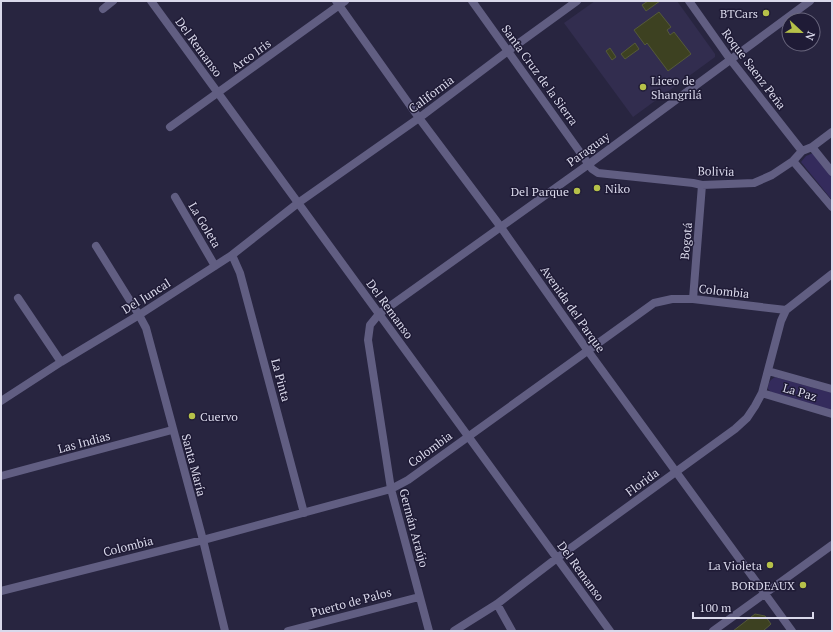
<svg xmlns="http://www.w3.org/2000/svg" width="833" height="632" viewBox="0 0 833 632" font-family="'PT Serif',serif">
	<rect width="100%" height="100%" fill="#282540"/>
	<path fill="#322d4f" d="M 595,1 L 677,1 L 715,54 L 715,57 L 633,117 L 564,23 Z"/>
	<path fill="#342b5c" d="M 813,153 L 832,177 L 832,200 L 801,162 L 806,156 Z
		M 775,377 L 832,393 L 832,411 L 771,392 L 768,389 C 768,383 770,380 775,377 Z"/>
	<path fill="#3d4121" stroke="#555a39" d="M 648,1 L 660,1 L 646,11 L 642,5 Z
		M 659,12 L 671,27 L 667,30 L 670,35 L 674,32 L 691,54 L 668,71 L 647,43 L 645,45 L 634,30 Z
		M 635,43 L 639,49 L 625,59 L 621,54 Z
		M 610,48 L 616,57 L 612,60 L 606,51 Z
		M 755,614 L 765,616 L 771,624 L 763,631 L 733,631 Z"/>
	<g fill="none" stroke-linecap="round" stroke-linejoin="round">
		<path stroke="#615e82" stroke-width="8" d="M 151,1 L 610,631
			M 336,1 L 419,118 L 500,226 L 588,351 L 792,631
			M 472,1 L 592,169 L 598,173 L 693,183 L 702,185 L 754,183 L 772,175 L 793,161 L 802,151 L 812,147 L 832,132
			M 689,1 L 730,59 L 802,151
			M 103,9 L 113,1
			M 170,127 L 345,1
			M 812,147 L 832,172
			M 793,161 L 832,207
			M 175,197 L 215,266
			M 96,246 L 139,315 L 146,328 L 203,540 L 225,631
			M 232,255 L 240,273 L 304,513
			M 18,298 L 61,362
			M 693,299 L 702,185
			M 768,371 L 832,389
			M 762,393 L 832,414
			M 1,401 L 61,362 L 139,315 L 232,255 L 298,203 L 419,118 L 508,51 L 577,1
			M 1,476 L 172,430
			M 1,591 L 203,540 L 391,489 L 408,480 L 654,303 L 672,299 L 693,299 L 786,310 L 832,274
			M 497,604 L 512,631
			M 288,631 L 419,597
			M 429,631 L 391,489 L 368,340 L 370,325 L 379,314 L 589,164 L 810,1
			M 454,631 L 497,604 L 557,558 L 735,429 L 747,418 L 755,406 L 762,393 L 781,321 L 786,310
			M 713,631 L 832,545"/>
	</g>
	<g fill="#b6c149" stroke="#1f1b36" stroke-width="1.5">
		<circle cx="766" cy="13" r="4"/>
		<circle cx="643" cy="87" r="4"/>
		<circle cx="597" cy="188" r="4"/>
		<circle cx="577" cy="191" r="4"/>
		<circle cx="192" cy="416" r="4"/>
		<circle cx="770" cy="565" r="4"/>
		<circle cx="803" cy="585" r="4"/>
	</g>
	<g text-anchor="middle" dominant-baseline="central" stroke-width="3" stroke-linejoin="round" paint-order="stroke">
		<g font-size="12" fill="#dad9eb" stroke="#1f1b36" text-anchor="end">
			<text x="758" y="13">BTCars</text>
			<text x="651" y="80" text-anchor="start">Liceo de<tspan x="651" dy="14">Shangrilá</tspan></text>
			<text x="605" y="188" text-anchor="start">Niko</text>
			<text x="569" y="191">Del Parque</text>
			<text x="200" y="416" text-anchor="start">Cuervo</text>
			<text x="762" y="565">La Violeta</text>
			<text x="795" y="585">BORDEAUX</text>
		</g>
		<g font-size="12" fill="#dad9eb" stroke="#1f1b36">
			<text transform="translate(199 47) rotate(54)">Del Remanso</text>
			<text transform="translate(251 55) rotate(-36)">Arco Iris</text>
			<text transform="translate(754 69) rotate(53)">Roque Saenz Peña</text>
			<text transform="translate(540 75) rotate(54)">Santa Cruz de la Sierra</text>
			<text transform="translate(431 94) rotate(-37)">California</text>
			<text transform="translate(588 149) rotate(-36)">Paraguay</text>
			<text transform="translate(716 171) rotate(1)">Bolivia</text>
			<text transform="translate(205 225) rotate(59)">La Goleta</text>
			<text transform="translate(686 241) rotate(-85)">Bogotá</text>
			<text transform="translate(724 291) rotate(6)">Colombia</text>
			<text transform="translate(146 296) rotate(-32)">Del Juncal</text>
			<text transform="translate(390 309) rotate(54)">Del Remanso</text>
			<text transform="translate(573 309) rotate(55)">Avenida del Parque</text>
			<text transform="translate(281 380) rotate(75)">La Pinta</text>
			<text transform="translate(800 392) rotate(16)">La Paz</text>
			<text transform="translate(84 442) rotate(-15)">Las Indias</text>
			<text transform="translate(430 449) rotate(-36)">Colombia</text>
			<text transform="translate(194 465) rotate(75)">Santa María</text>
			<text transform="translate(642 482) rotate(-36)">Florida</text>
			<text transform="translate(414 528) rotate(75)">Germán Araújo</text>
			<text transform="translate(128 546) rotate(-14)">Colombia</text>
			<text transform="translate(581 571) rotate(54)">Del Remanso</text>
			<text transform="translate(351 602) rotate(-15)">Puerto de Palos</text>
		</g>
	</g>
	<rect width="833" height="632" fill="none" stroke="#dad9eb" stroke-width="4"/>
	<g transform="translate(801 32) rotate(112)"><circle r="19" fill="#1f1b36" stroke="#6a677e"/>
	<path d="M0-3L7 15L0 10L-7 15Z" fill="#b6c149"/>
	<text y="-6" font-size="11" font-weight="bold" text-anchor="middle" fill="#dad9eb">N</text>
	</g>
	<path d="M693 612v6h120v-6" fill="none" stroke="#dad9eb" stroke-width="2"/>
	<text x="699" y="612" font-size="12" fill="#dad9eb" stroke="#1f1b36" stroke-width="3" paint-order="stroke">100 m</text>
</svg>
